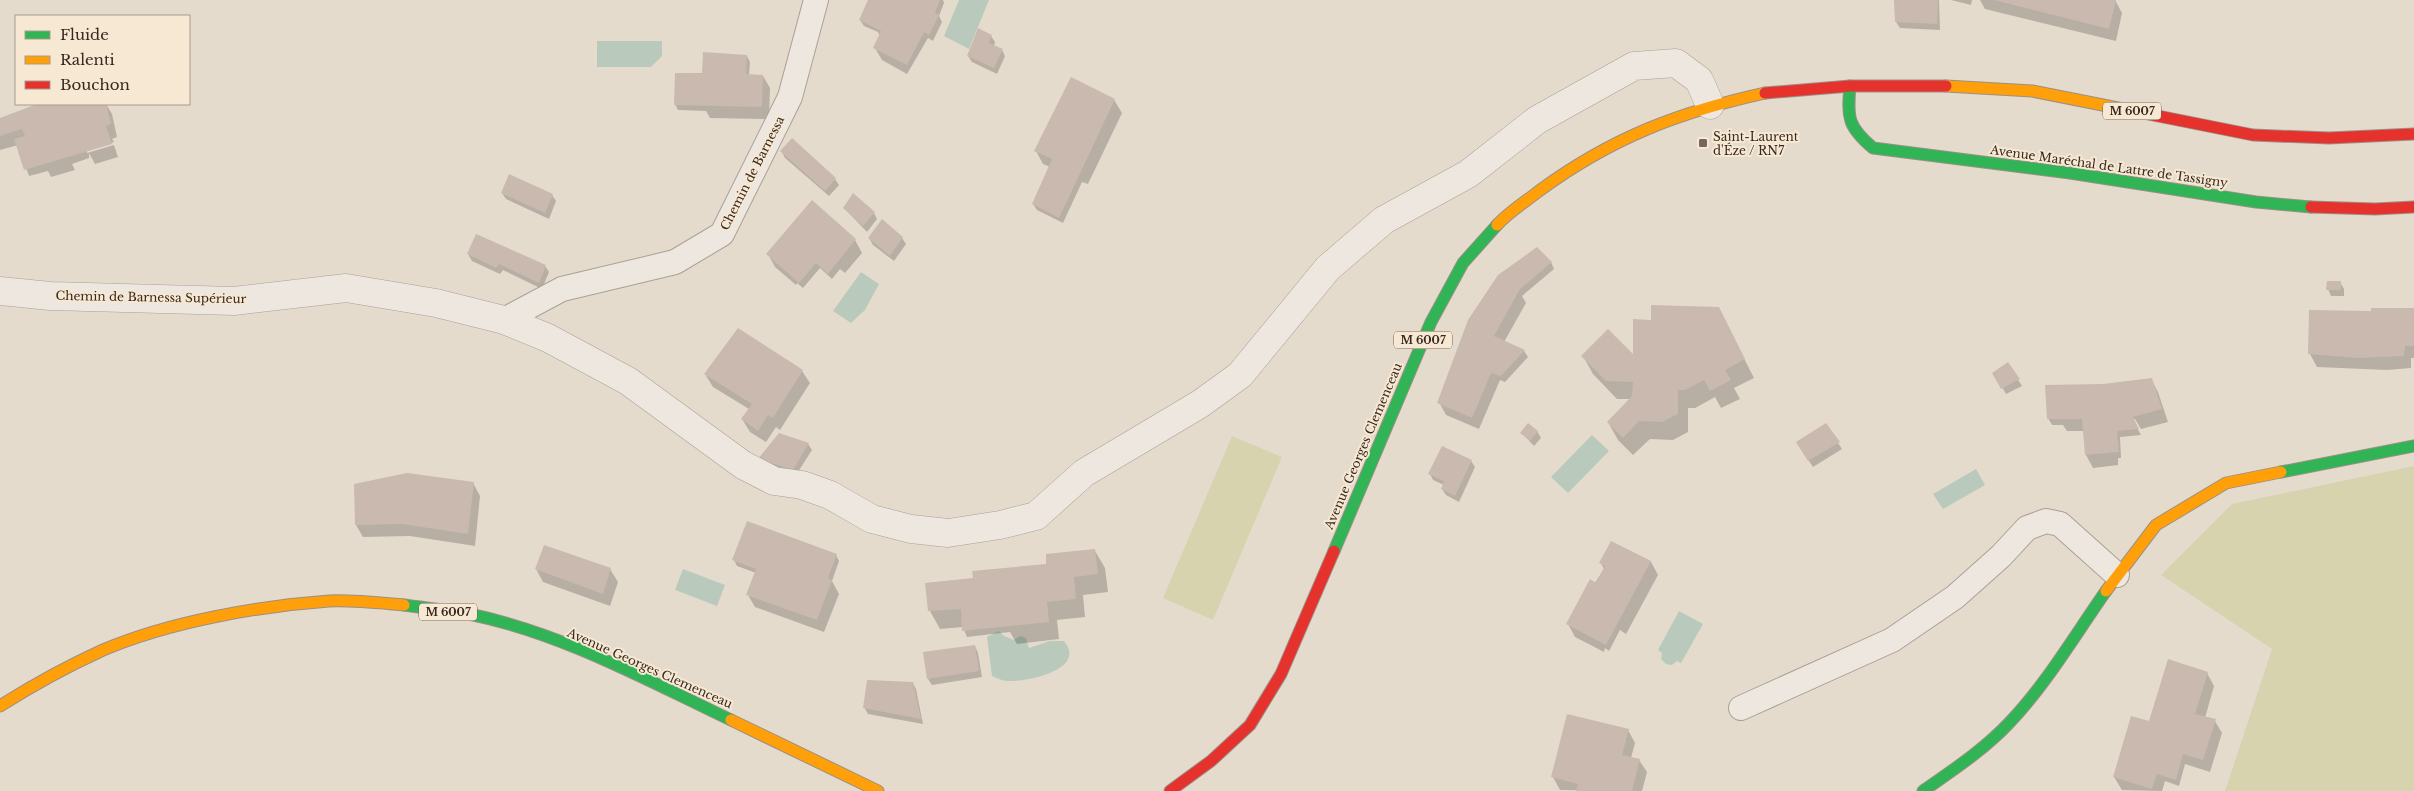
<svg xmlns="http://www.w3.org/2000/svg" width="2414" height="791" viewBox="0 0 2414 791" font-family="'Libre Baskerville',serif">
	<rect width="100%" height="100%" fill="#e5dbcd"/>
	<path fill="#d7d3af" d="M 1232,436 L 1282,457 L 1213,620 L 1163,598 Z
		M 2414,466 L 2414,791 L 2225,791 L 2272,649 L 2161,575 L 2232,504 Z"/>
	<path fill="#b9cabd" d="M 959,0 L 989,0 L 969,49 L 944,36 Z
		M 597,41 L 662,41 L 662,56 L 651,67 L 597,67 Z
		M 861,272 L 879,284 L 865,310 L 851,323 L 833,311 Z
		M 1592,435 L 1609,451 L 1568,493 L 1551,477 Z
		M 1976,469 L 1985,485 L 1943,509 L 1933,494 Z
		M 683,569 L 725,585 L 717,606 L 675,590 Z
		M 1679,611 L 1703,624 L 1681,663 L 1677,661 L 1672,665 L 1666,664 L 1661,659 L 1662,653 L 1658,650 Z
		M 999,631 L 1004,636 L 1014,640 L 1020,636 L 1026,638 L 1029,648 L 1050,641 L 1064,641 C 1088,670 1025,682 1007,681 C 1002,681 997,678 992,676 L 987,637 Z"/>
	<path fill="#0003" d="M 869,0 L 943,0 L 944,3 L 939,16 L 942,22 L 933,41 L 928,38 L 907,74 L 882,60 L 875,48 L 880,36 L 878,32 L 864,26 L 860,20 Z
		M 1895,0 L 1939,0 L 1940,30 L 1900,28 L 1896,22 Z
		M 1951,0 L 1972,0 L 1971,5 Z
		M 1980,0 L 2115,0 L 2122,13 L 2116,41 L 1985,9 Z
		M 991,36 L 995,42 L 994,46 L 1002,50 L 1005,56 L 997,74 L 972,62 L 968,56 Z
		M 747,56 L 750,62 L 749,75 L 763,76 L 770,88 L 769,119 L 710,118 L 706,111 L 678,110 L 675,104 L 704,74 Z
		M 1114,100 L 1122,113 L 1088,184 L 1082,182 L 1063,223 L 1037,210 L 1033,204 L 1050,167 L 1043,164 L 1036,151 Z
		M 40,104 L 106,104 L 112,114 L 117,137 L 112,139 L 114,142 L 87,151 L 87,153 L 114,145 L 118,157 L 95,164 L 89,153 L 89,158 L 72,164 L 75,170 L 51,177 L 48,171 L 29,176 L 18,145 L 0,150 L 0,119 Z
		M 792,140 L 835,179 L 839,185 L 829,196 L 785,158 L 782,152 Z
		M 502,193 L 552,195 L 556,201 L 549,219 L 506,199 Z
		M 812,202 L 855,240 L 862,253 L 845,273 L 840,269 L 832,279 L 820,268 L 803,288 L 797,283 L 796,285 L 775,267 L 768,254 Z
		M 844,208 L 874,213 L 877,219 L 867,232 Z
		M 869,238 L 902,238 L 906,244 L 894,261 L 873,245 Z
		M 468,254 L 545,266 L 549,272 L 542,289 L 503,270 L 500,274 L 472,261 Z
		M 1551,262 L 1554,269 L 1522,296 L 1526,303 L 1504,342 L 1524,351 L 1528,357 L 1505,382 L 1500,380 L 1479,429 L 1446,415 L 1439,402 L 1470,320 Z
		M 2340,282 L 2344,289 L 2344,296 L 2331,296 L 2328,289 Z
		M 2414,309 L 2414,358 L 2411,358 L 2411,368 L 2387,370 L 2317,367 L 2310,354 L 2372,312 Z
		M 1728,327 L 1754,378 L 1734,388 L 1740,399 L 1721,408 L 1715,397 L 1695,408 L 1688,408 L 1688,432 L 1673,440 L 1650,439 L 1633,455 L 1618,440 L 1608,422 L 1631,399 L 1617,399 L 1593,374 L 1583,356 L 1634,357 Z
		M 2008,364 L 2022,386 L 2006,394 L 1994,373 Z
		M 802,371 L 810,383 L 780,430 L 776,427 L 766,442 L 750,432 L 742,419 L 749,409 L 713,387 L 705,374 Z
		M 2151,379 L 2158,392 L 2168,422 L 2141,429 L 2135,419 L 2132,419 L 2141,435 L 2120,437 L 2121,458 L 2118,458 L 2118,465 L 2093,468 L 2086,455 L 2084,431 L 2067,431 L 2063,425 L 2052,425 L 2048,418 L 2103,385 Z
		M 1826,425 L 1842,449 L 1813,467 L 1801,449 Z
		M 1537,431 L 1541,438 L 1534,446 L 1522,433 Z
		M 779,434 L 808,444 L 812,450 L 796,475 L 763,466 Z
		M 1471,461 L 1475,467 L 1459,502 L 1446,495 L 1442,489 L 1444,485 L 1433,480 L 1430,474 Z
		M 473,483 L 480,496 L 475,546 L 410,536 L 363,537 L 356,525 Z
		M 1611,542 L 1651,562 L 1658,575 L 1626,634 L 1620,630 L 1609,651 L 1605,648 L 1604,652 L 1575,637 L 1568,624 L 1604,569 L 1601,563 Z
		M 1095,551 L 1105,568 L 1108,592 L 1083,595 L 1085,617 L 1057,620 L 1059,639 L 1017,644 L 1010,632 L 967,637 L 963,627 L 940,629 L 930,611 L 974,579 L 1048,565 Z
		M 836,555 L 839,561 L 832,581 L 839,594 L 824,632 L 755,607 L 748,595 L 756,573 L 737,566 L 734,560 Z
		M 536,569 L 610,569 L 618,582 L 610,606 L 543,582 Z
		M 975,646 L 978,653 L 982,677 L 932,685 L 928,679 Z
		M 2207,673 L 2214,686 L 2205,718 L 2215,721 L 2222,733 L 2210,772 L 2185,764 L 2179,786 L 2165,781 L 2162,791 L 2122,790 L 2114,777 L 2150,723 Z
		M 913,683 L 916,689 L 923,724 L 868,714 L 864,707 Z
		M 1628,730 L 1635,743 L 1631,758 L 1639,760 L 1647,772 L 1642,791 L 1560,790 L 1553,777 Z"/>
	<path fill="#c9b9ae" d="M 868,0 L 940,0 L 935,13 L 939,15 L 929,35 L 924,32 L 907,65 L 873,48 L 881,31 L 859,20 Z
		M 1894,0 L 1938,0 L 1937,24 L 1895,22 Z
		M 1994,0 L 2116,0 L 2109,29 Z
		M 978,28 L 992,35 L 989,43 L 1003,49 L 994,68 L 967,56 Z
		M 703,52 L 747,55 L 746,74 L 763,75 L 762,107 L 674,105 L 675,73 L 702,73 Z
		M 1071,77 L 1115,99 L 1059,218 L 1032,204 L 1052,159 L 1034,151 Z
		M 37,104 L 106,104 L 111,124 L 106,126 L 112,144 L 24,170 L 14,139 L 25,136 L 22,129 L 0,136 L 0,118 Z
		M 792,138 L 836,178 L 825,191 L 780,151 Z
		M 509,174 L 553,194 L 545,213 L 501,193 Z
		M 853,193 L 875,212 L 863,226 L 843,208 Z
		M 812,200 L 856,239 L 828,274 L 816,263 L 799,283 L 766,254 Z
		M 882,219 L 903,237 L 890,256 L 868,238 Z
		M 476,234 L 546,265 L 539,283 L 499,264 L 496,268 L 467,254 Z
		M 1537,247 L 1552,262 L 1520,289 L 1494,336 L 1525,350 L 1501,376 L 1491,373 L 1472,418 L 1437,403 L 1468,320 L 1498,275 Z
		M 2327,281 L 2341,281 L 2341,290 L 2326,290 Z
		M 1651,305 L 1719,307 L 1745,359 L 1725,370 L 1731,380 L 1710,391 L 1704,380 L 1685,390 L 1678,390 L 1678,414 L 1662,422 L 1639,421 L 1623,438 L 1607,422 L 1632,396 L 1633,382 L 1606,381 L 1581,356 L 1608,329 L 1633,354 L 1633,319 L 1651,320 Z
		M 2371,308 L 2414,308 L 2414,346 L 2405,346 L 2404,356 L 2358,358 L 2308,354 L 2309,310 L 2371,311 Z
		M 738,328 L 803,370 L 773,418 L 768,415 L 758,431 L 741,419 L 752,404 L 704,374 Z
		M 2008,362 L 2020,379 L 2001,389 L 1992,373 Z
		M 2152,378 L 2162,409 L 2133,417 L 2139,429 L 2117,431 L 2119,452 L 2085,455 L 2082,419 L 2047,419 L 2045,385 L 2103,384 Z
		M 1528,423 L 1538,431 L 1530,441 L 1520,433 Z
		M 1826,423 L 1840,442 L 1808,461 L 1796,442 Z
		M 779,433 L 809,443 L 793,470 L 758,459 Z
		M 1442,446 L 1472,460 L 1455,496 L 1441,489 L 1444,481 L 1428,474 Z
		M 407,473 L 474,482 L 468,534 L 402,524 L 355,525 L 354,484 Z
		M 747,521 L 837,554 L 828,578 L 832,580 L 817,620 L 746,595 L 756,569 L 732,560 Z
		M 1611,541 L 1651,561 L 1606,645 L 1566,624 L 1590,579 L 1596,583 L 1605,566 L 1599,563 Z
		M 544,545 L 611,568 L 603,594 L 535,569 Z
		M 1095,549 L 1098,574 L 1074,577 L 1076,599 L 1047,602 L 1049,622 L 962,631 L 961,609 L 928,611 L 925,583 L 973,578 L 972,571 L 1046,564 L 1046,554 Z
		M 975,645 L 979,671 L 927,679 L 923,652 Z
		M 2168,659 L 2208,672 L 2195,714 L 2216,719 L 2203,760 L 2183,754 L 2176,780 L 2157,774 L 2152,789 L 2113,777 L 2131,716 L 2149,721 Z
		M 867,680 L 913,682 L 921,719 L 863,708 Z
		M 1567,714 L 1629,729 L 1622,755 L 1640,759 L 1632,791 L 1576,791 L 1578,784 L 1551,777 Z"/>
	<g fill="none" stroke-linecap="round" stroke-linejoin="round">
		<g stroke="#aaa096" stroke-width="26">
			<path id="lane" d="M 504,320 L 562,289 L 675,262 L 722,234 L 790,97 L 816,0
				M 1741,708 L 1892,640 L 1955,597 L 2001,556 L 2027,528 L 2046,521 L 2060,524 L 2117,575"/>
		</g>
		<g stroke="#aaa096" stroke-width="29">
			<path id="street" d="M 0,291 L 50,296 L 234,301 L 346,288 L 436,303 L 504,320 L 548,338 L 628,381 L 743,465 L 774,481 L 802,485 L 830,495 L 872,519 L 911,529 L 948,533 L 1000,525 L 1036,516 L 1084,473 L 1200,404 L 1240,375 L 1328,268 L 1384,220 L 1468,174 L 1537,120 L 1634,66 L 1676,63 L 1699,80 L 1710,105"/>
		</g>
		<g stroke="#9a9086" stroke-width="13">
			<path id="fast" d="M 1850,86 C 1847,118 1848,127 1873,148 L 2070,173 L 2256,202 L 2311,207
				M 2281,472 L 2414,446
				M 1334,551 L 1431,322 L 1463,263 L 1497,225
				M 404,605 C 426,608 448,610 469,614 C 562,633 647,680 731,720
				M 1923,791 C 1953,770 1985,749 2010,722 C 2047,683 2075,635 2106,591"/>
		</g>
		<g stroke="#9a9086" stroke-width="13">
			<path id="slow" d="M 1946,86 L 2032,91 L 2133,111
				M 1497,225 C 1509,212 1525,202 1539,191 C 1611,138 1679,112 1765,93
				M 2106,591 L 2156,525 L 2226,483 L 2281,472
				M 0,706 C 33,685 68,666 103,650 C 169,622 258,606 329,601 C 353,600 380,603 404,605
				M 731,720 L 878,791"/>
		</g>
		<g stroke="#9a9086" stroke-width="13">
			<path id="jam" d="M 1765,93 L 1850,86 L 1946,86
				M 2133,111 L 2253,135 L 2329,138 L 2414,134
				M 2311,207 L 2375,209 L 2414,207
				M 1170,791 L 1211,761 L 1250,725 L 1281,674 L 1334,551"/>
		</g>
		<use href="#lane" stroke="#ede7df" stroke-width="24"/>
		<use href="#street" stroke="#ede7df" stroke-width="28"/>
		<use href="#fast" stroke="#30b455" stroke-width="11"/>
		<use href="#slow" stroke="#ff9f0a" stroke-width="11"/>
		<use href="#jam" stroke="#e5322d" stroke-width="11"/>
	</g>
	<rect fill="#75675b" stroke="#f6e8d3" stroke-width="2" x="1698" y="138" width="10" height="10" rx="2.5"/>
	<g text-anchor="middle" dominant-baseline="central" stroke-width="4" stroke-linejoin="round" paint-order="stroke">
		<g fill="#f6e8d3" stroke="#726254" stroke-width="1">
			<rect x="2103" y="102.5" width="58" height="17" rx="4"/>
			<rect x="1394" y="331.5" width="58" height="17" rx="4"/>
			<rect x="419" y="603.5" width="58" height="17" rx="4"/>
		</g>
		<g font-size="11" font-weight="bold" fill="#39281e">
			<text x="2132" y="111">M 6007</text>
			<text x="1423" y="340">M 6007</text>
			<text x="448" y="612">M 6007</text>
		</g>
		<g font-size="12" fill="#39281e" stroke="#f6e8d3" text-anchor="start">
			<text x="1713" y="136">Saint-Laurent<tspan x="1713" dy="14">d'Éze / RN7</tspan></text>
		</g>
		<g font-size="12" fill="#39281e" stroke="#f6e8d3">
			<text transform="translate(2109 166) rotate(8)">Avenue Maréchal de Lattre de Tassigny</text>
			<text transform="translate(752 173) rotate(-63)">Chemin de Barnessa</text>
			<text transform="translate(151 297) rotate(1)">Chemin de Barnessa Supérieur</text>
			<text transform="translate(1363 446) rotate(-67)">Avenue Georges Clemenceau</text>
			<text transform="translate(650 668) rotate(24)">Avenue Georges Clemenceau</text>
		</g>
	</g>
	<rect x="15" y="15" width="175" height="90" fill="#f6e8d3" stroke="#aa9b8b"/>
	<rect x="25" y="31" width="25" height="8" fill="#30b455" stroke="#aa9b8b"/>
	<text x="60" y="40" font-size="15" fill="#39281e">Fluide</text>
	<rect x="25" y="56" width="25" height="8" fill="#ff9f0a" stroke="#aa9b8b"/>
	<text x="60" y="65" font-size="15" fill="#39281e">Ralenti</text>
	<rect x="25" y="81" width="25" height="8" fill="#e5322d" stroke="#aa9b8b"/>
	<text x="60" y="90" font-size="15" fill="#39281e">Bouchon</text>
</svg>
